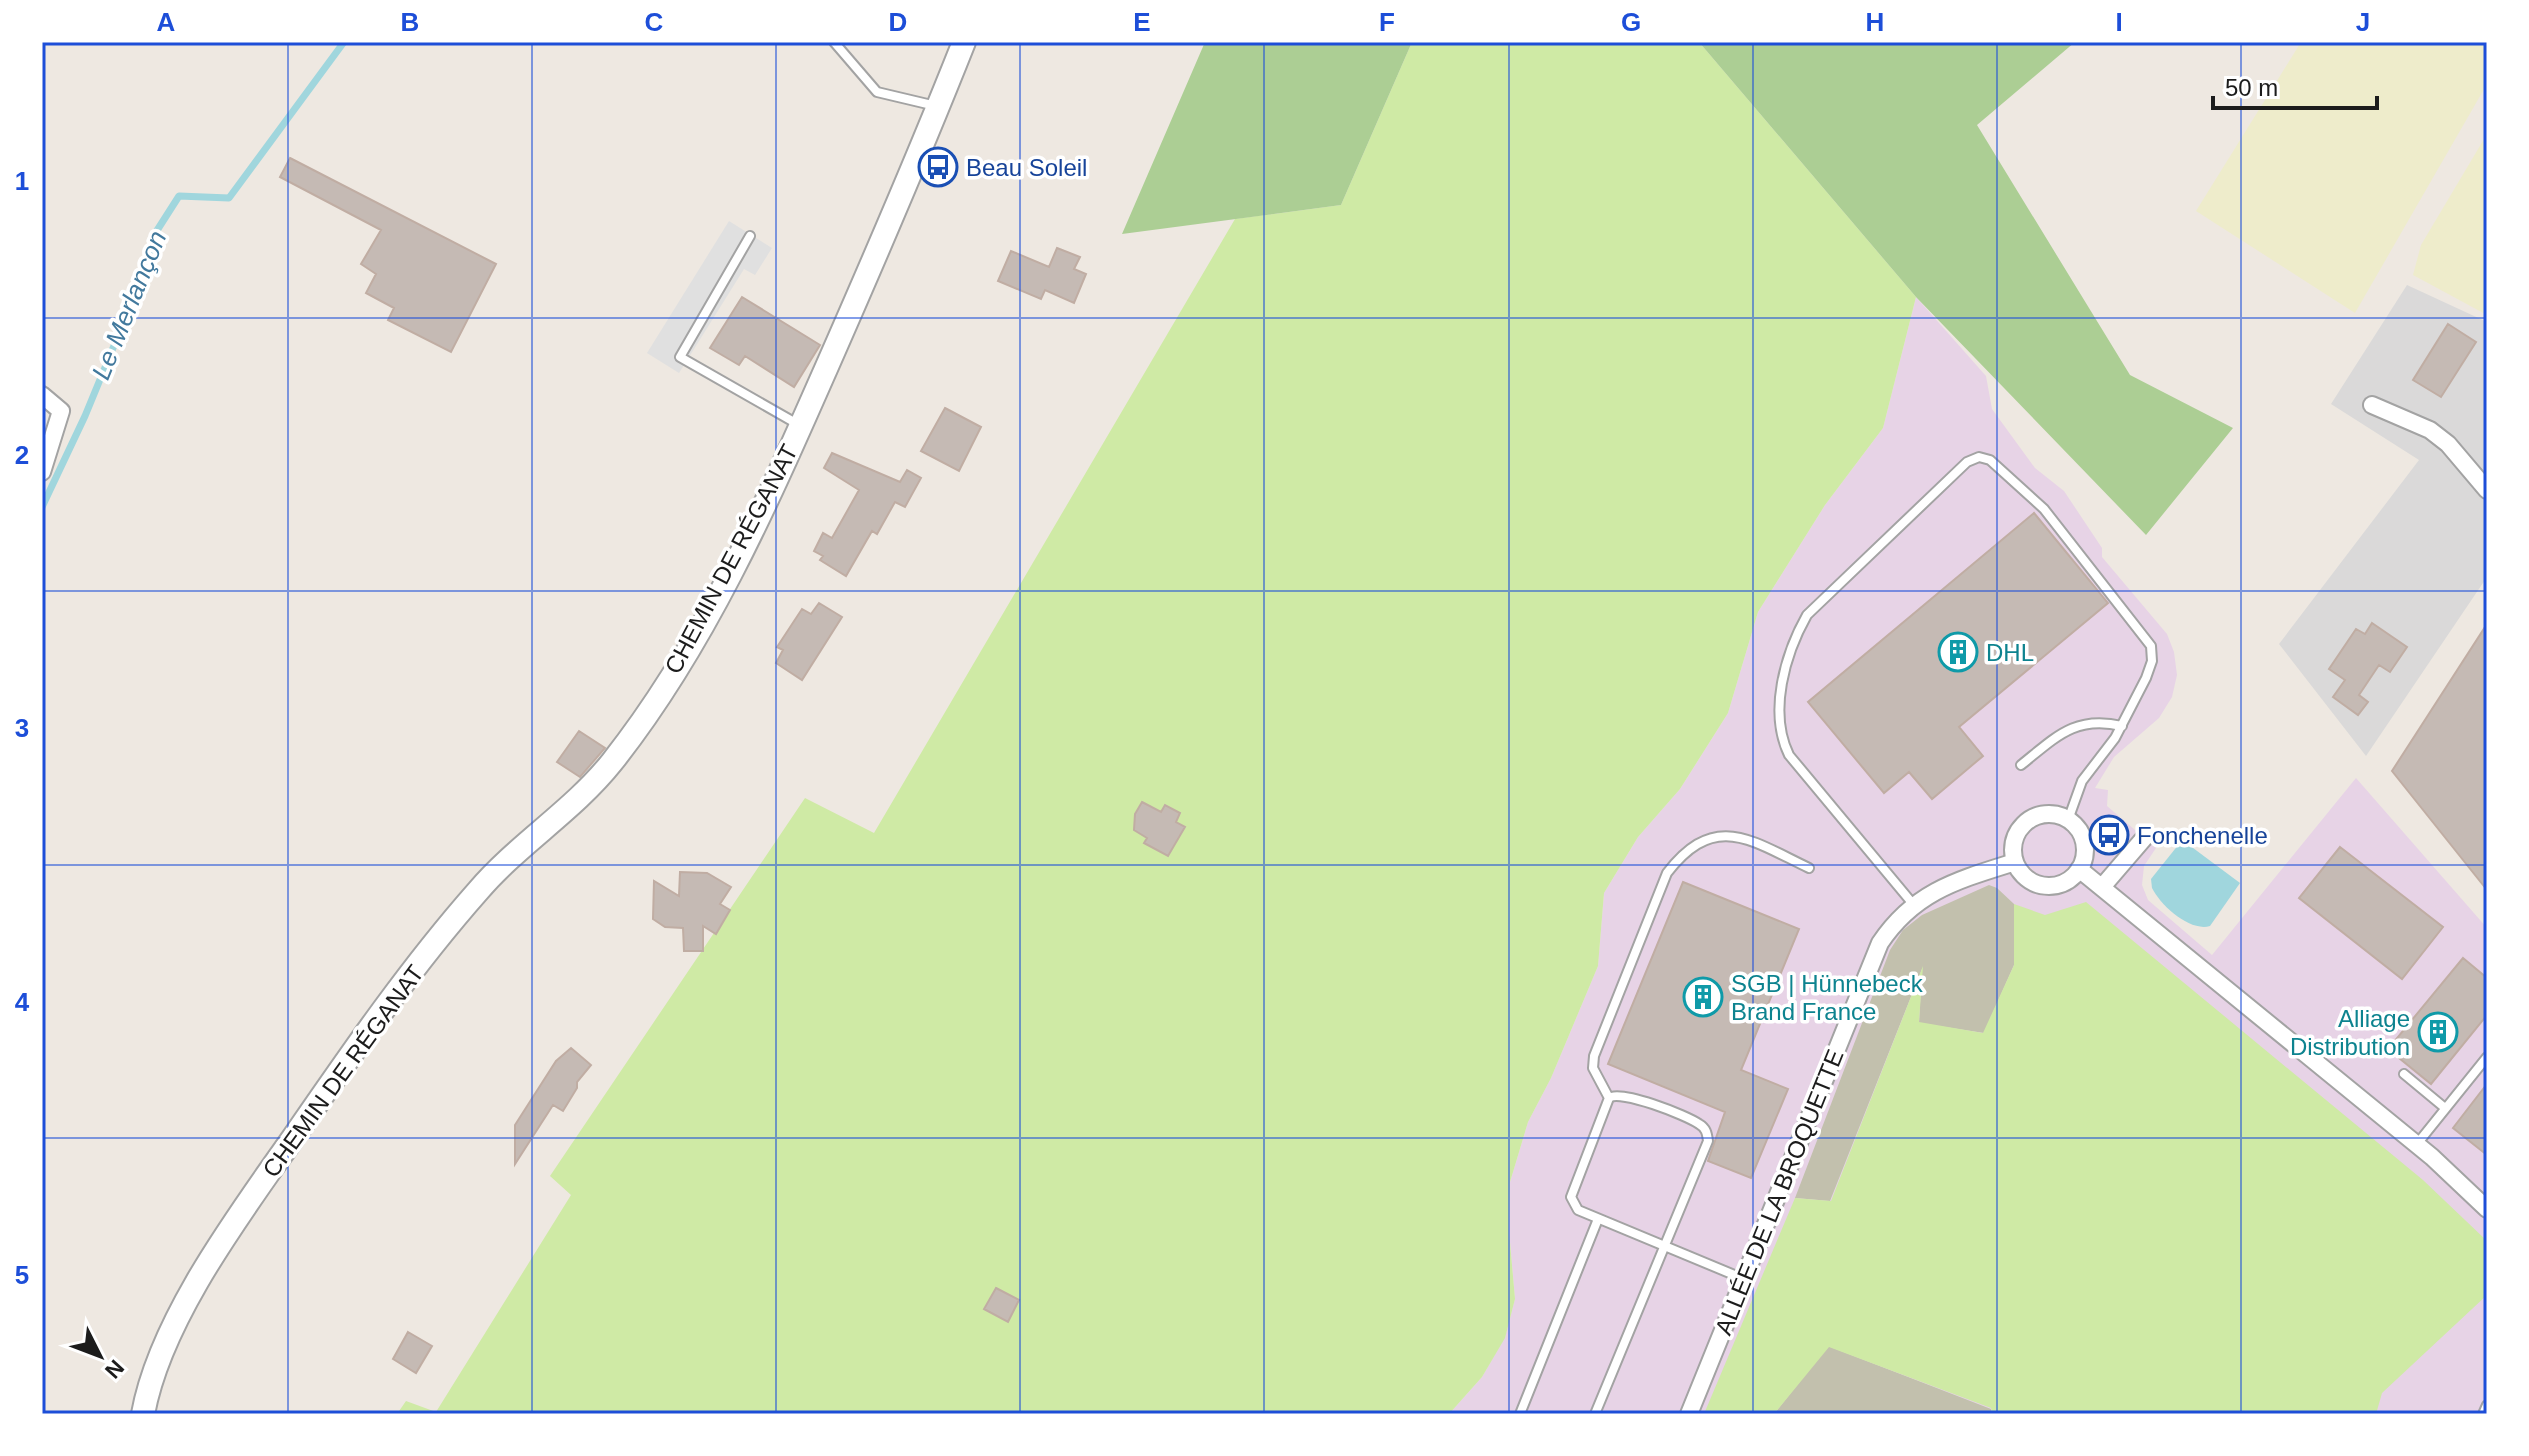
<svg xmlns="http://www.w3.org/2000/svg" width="2529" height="1456" viewBox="0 0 2529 1456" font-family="Helvetica,sans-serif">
	<rect width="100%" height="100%" fill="#eee8e1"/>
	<path fill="#dad9d9" d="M 2407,285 L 2487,322 L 2487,577 L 2366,756 L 2279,644 L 2419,460 L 2331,404 Z"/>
	<path fill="#e7d3e6" d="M 1916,297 L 1986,376 L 1992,409 L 2035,468 L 2064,491 L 2102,548 L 2102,557 L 2167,634 L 2174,652 L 2177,675 L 2172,697 L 2159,718 L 2114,757 L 2095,788 L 2108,790 L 2107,806 L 2156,848 L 2144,866 L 2142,885 L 2148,900 L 2212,955 L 2356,778 L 2487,928 L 2487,1414 L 1449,1414 L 1482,1377 L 1505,1337 L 1515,1299 L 1509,1231 L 1510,1182 L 1528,1122 L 1551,1078 L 1598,966 L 1604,893 L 1638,837 L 1680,789 L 1728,713 L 1758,612 L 1825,505 L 1883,428 Z"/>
	<path fill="#c2c0ad" d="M 1989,885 L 1997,888 L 2014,904 L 2014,965 L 1984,1033 L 1919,1023 L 1922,969 L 1830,1201 L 1795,1198 L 1890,950 L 1903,930 L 1922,915 Z
		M 1828,1346 L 1991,1409 L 1992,1414 L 1774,1414 Z"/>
	<path fill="#eeeccb" d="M 2301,42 L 2487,42 L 2487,84 L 2355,313 L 2196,211 Z
		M 2487,134 L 2487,315 L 2413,275 L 2421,245 Z"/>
	<path fill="#cfeaa5" d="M 1412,42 L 1699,42 L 1916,297 L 1883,428 L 1825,505 L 1758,612 L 1728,713 L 1680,789 L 1638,837 L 1604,893 L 1598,966 L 1551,1078 L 1528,1122 L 1510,1182 L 1509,1231 L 1515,1299 L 1505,1338 L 1482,1377 L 1449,1414 L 397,1414 L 406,1401 L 436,1412 L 571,1195 L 550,1176 L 805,798 L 874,833 L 1235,219 L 1341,205 Z
		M 2086,902 L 2423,1180 L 2486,1240 L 2487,1295 L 2382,1393 L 2376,1414 L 1992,1414 L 1991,1408 L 1829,1347 L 1774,1414 L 1704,1414 L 1795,1198 L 1831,1201 L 1923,966 L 1919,1022 L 1983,1033 L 2014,965 L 2014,904 L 2045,915 Z"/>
	<path fill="#acce94" d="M 1205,42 L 1412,42 L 1341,205 L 1122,234 Z
		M 1699,42 L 2075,42 L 1977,125 L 2130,375 L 2233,428 L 2146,535 L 1916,297 Z"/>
	<path fill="#e0e0e0" d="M 729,221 L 772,248 L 755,275 L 744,269 L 679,373 L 647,353 Z"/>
	<path fill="#a0d6dd" d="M 2185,842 L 2240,883 L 2210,926 C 2190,932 2161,906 2152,888 L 2151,879 L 2179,844 Z"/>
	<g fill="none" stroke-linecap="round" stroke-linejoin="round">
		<path stroke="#a0d6dd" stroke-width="7" d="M 42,507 L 85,416 L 139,285 L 156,232 L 179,196 L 229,198 L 344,42"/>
	</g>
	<path fill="#c5bab4" stroke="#c0ada3" stroke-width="2" d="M 290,158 L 496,264 L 451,352 L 388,320 L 394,308 L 366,293 L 376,274 L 361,264 L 381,230 L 280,177 Z
		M 1057,248 L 1080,257 L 1074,269 L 1086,274 L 1074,303 L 1045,290 L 1041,299 L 998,281 L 1011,251 L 1049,267 Z
		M 742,297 L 820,345 L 794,387 L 745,356 L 739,365 L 710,348 Z
		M 2448,324 L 2476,342 L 2441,397 L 2413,380 Z
		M 945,408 L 981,427 L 959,471 L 921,451 Z
		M 832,453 L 900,482 L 907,470 L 921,478 L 905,507 L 895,502 L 877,534 L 872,531 L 846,576 L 820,560 L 823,556 L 814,551 L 823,533 L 832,538 L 859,490 L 824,468 Z
		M 2034,513 L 2108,603 L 1959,727 L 1983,756 L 1932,799 L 1909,772 L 1884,793 L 1808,702 Z
		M 819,603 L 842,617 L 802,680 L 776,663 L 783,650 L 777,647 L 802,609 L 811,614 Z
		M 2372,623 L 2407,647 L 2390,672 L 2379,665 L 2359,695 L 2368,702 L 2358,715 L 2333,697 L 2345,680 L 2329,669 L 2356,629 L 2365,634 Z
		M 2487,624 L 2487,890 L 2392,771 Z
		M 579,731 L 605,748 L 580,777 L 557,762 Z
		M 1142,802 L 1161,812 L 1165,805 L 1180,813 L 1176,822 L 1185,827 L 1168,856 L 1144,843 L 1147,838 L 1134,830 L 1135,814 Z
		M 2340,847 L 2443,927 L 2402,979 L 2299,898 Z
		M 680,872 L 707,873 L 731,887 L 720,904 L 730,910 L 716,934 L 703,926 L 703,951 L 684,951 L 683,928 L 665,927 L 653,919 L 654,881 L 679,896 Z
		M 1683,882 L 1799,929 L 1741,1070 L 1788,1089 L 1751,1178 L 1708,1161 L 1725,1112 L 1608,1064 Z
		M 2463,958 L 2487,978 L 2487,1015 L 2431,1084 L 2388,1049 Z
		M 571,1048 L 591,1065 L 577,1082 L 577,1088 L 563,1111 L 553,1105 L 515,1164 L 515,1125 L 556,1061 Z
		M 2487,1084 L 2487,1155 L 2453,1128 Z
		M 996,1288 L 1019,1300 L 1008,1322 L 984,1309 Z
		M 408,1332 L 432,1346 L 416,1373 L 393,1359 Z"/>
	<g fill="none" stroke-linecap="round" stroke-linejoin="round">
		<g stroke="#a3a3a3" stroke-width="12">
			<path id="service" d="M 834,42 L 877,92 L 936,106
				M 750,236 L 680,357 L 801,426
				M 2021,765 C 2056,737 2075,715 2122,726
				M 1913,904 L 1789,755 C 1768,712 1785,654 1807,615 L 1967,462 L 1979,457 L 1990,460 L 2044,509 L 2151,646 L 2152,661 L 2146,678 L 2115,738 L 2082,781 L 2068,820
				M 2404,1074 L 2445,1108
				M 2417,1144 L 2487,1057
				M 1744,1279 L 1578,1210 L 1571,1197 L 1609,1098 L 1593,1068 L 1594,1056 L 1667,873 C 1715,811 1750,840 1809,868
				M 1520,1414 L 1598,1219
				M 1595,1414 L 1708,1141 C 1707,1133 1706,1128 1699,1124 C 1686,1115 1620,1089 1609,1098
				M 2483,1414 L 2487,1405"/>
		</g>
		<g stroke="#a3a3a3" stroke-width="20">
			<path id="minor" d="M 42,395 L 61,411 L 42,472
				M 2372,405 L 2430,430 L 2448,444 L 2487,490
				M2013 850a36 36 0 1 1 72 0a36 36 0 1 1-72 0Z
				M 2079,869 L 2432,1157 L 2487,1209
				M 2102,887 L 2145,837
				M 1689,1414 L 1880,943 C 1915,891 1958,880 2015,862"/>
		</g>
		<g stroke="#a3a3a3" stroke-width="26">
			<path id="tertiary" d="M 143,1414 C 160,1320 239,1215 293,1138 C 351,1054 410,968 478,891 C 518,844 573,811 612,762 C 704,646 766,505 825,371 C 873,262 920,153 964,42"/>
		</g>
		<use href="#service" stroke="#fff" stroke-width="8"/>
		<use href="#minor" stroke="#fff" stroke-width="16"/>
		<use href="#tertiary" stroke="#fff" stroke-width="22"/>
	</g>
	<path fill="none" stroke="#1d4ed8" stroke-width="2" stroke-opacity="0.55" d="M 288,42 L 288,1414M 532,42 L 532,1414M 776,42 L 776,1414M 1020,42 L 1020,1414M 1264,42 L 1264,1414M 1509,42 L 1509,1414M 1753,42 L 1753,1414M 1997,42 L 1997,1414M 2241,42 L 2241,1414M 42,318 L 2487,318M 42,591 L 2487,591M 42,865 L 2487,865M 42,1138 L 2487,1138"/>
	<defs>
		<g id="bus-ring" transform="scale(2)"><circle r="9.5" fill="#fff" stroke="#1a4fb4" stroke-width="1.5"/><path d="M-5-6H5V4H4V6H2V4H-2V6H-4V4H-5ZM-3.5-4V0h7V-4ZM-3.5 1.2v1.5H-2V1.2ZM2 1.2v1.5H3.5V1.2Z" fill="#1a4fb4"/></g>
		<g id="building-ring" transform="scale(2)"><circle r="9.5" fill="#fff" stroke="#0f9aa8" stroke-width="1.5"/><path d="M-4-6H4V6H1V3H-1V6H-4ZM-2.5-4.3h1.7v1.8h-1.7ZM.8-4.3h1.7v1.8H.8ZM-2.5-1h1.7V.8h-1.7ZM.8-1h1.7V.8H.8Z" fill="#0f9aa8"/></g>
	</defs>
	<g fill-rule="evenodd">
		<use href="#bus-ring" x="938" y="167"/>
		<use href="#building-ring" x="1958" y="652"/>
		<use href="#bus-ring" x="2109" y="835"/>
		<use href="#building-ring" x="1703" y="997"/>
		<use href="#building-ring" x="2438" y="1032"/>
	</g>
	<g text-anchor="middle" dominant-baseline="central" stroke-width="7" stroke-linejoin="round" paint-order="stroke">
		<g font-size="24" fill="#164399" stroke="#fff" text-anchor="start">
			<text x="966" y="167">Beau Soleil</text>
			<text x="2137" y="835">Fonchenelle</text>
		</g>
		<g font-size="24" fill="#1c1c1c" stroke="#fff">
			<text transform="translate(731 559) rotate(-62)">CHEMIN DE RÉGANAT</text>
			<text transform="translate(343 1071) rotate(-54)">CHEMIN DE RÉGANAT</text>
			<text transform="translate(1779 1192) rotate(-68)">ALLÉE DE LA BROQUETTE</text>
		</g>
		<g font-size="24" fill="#0d838f" stroke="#fff" text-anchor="start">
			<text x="1986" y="652">DHL</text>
			<text x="1731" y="983">SGB | Hünnebeck<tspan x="1731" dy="28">Brand France</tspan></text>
			<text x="2410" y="1018" text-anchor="end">Alliage<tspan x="2410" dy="28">Distribution</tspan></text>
		</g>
		<g font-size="26" font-style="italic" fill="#42799d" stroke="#fff">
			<text transform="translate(129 305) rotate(-68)">Le Merlançon</text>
		</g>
	</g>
	<rect width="2529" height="1456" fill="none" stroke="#ffffff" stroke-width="88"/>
	<g transform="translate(100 1356) rotate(132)" stroke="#ffffff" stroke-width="6" paint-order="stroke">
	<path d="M0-6L14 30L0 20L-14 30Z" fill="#1c1c1c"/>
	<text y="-12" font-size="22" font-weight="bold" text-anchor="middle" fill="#1c1c1c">N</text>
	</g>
	<path d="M2213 96v12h164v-12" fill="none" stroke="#1c1c1c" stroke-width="4"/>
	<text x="2225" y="96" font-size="24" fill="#1c1c1c" stroke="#ffffff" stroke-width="6" paint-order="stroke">50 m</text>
	<rect x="44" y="44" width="2441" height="1368" fill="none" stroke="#1d4ed8" stroke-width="3"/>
	<g font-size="26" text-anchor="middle" font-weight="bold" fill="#1d4ed8">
		<text x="166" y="31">A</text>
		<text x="410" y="31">B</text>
		<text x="654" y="31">C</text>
		<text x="898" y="31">D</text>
		<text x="1142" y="31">E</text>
		<text x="1387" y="31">F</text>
		<text x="1631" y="31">G</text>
		<text x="1875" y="31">H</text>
		<text x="2119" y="31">I</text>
		<text x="2363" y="31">J</text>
		<text x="22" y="190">1</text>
		<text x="22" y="464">2</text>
		<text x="22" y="737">3</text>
		<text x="22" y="1011">4</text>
		<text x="22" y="1284">5</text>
	</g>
</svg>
